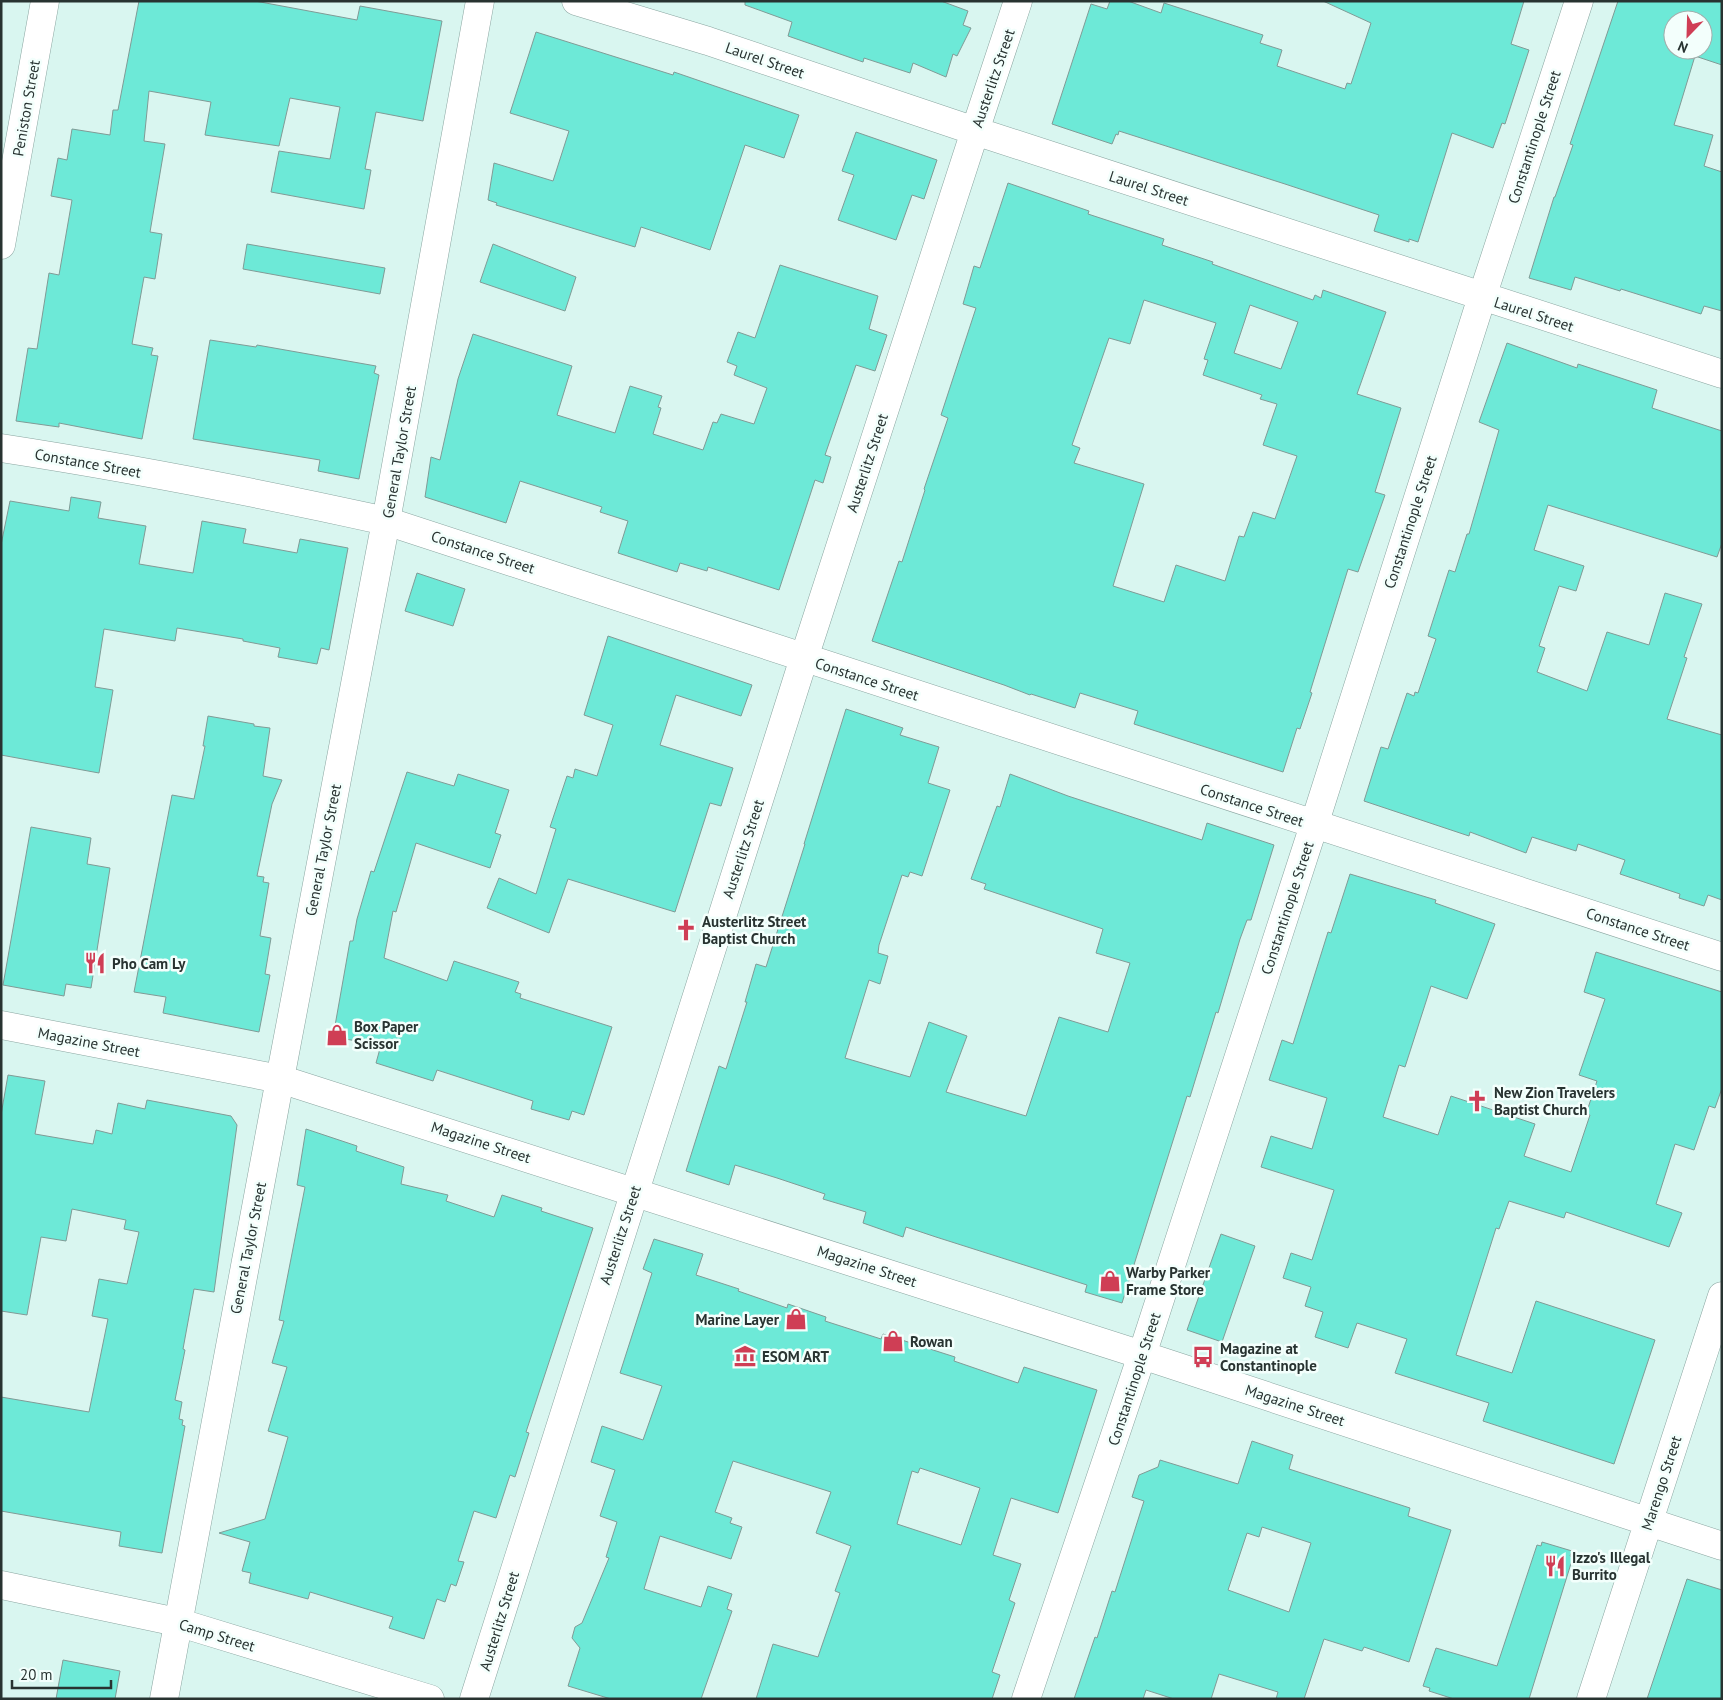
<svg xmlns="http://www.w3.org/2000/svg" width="1723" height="1700" viewBox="0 0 1723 1700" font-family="'PT Sans',sans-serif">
	<rect width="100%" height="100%" fill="#d9f6f0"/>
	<path fill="#6de9d7" stroke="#809b96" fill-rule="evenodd" d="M 139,1 L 255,1 L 357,20 L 360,6 L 442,21 L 423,121 L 376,112 L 365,169 L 371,170 L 364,209 L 271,192 L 279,151 L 330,159 L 340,107 L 290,98 L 279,146 L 205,135 L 211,102 L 149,91 L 144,141 L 165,144 L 150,232 L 162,234 L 155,279 L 144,277 L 132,344 L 153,348 L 151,355 L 158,356 L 142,439 L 59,423 L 59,427 L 16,421 L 28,348 L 37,349 L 49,273 L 59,275 L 72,200 L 51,196 L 58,158 L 67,160 L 72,129 L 110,135 L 113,110 L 118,110 Z
		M 745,1 L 941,1 L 968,11 L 963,25 L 971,28 L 957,56 L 953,54 L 946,77 L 913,63 L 910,73 L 864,58 L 863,62 L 788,36 L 792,22 L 745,5 Z
		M 1110,1 L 1128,1 L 1161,13 L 1164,3 L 1263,35 L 1260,43 L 1282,50 L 1277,66 L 1345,89 L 1347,83 L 1351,84 L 1371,23 L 1323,1 L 1524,1 L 1511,44 L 1529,50 L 1505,124 L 1502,123 L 1493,148 L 1452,133 L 1418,242 L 1409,239 L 1409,242 L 1374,231 L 1379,215 L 1285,184 L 1119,131 L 1118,135 L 1116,134 L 1112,144 L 1052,124 L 1091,4 L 1107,9 Z
		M 1618,1 L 1722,1 L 1722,65 L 1695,56 L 1674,125 L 1713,135 L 1704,166 L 1722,172 L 1722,311 L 1704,306 L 1701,314 L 1621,289 L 1620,291 L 1575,277 L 1571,290 L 1529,278 L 1554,197 L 1555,197 L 1573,145 L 1570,144 ZM 1673,20 L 1703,20 L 1703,50 L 1673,50 Z
		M 536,32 L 673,75 L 674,72 L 799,115 L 784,158 L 745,145 L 710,250 L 641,227 L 635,247 L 496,205 L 497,203 L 488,200 L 494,163 L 553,181 L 569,131 L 510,113 Z
		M 856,132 L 937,160 L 924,199 L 912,195 L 896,240 L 838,220 L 854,175 L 842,171 Z
		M 1008,183 L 1089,211 L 1088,214 L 1164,239 L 1162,245 L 1213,262 L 1212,264 L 1313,300 L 1315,295 L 1321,298 L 1323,290 L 1386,312 L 1357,394 L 1401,408 L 1375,492 L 1385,495 L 1358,572 L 1348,569 L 1310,692 L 1312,693 L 1300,729 L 1297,728 L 1283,772 L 1134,724 L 1138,711 L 1080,693 L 1075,708 L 1031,694 L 1030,695 L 1004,685 L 872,641 L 899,561 L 902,562 L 925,490 L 924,489 L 948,418 L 941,415 L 976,308 L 963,304 L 974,266 L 980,268 ZM 1144,300 L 1216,323 L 1204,359 L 1208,360 L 1203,375 L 1262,395 L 1260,399 L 1277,404 L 1263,445 L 1297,456 L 1275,519 L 1253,512 L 1244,537 L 1239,536 L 1225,581 L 1176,565 L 1164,602 L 1113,586 L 1144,484 L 1074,463 L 1080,448 L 1072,445 L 1109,338 L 1130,344 ZM 1250,305 L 1298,322 L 1281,369 L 1234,353 Z
		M 247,244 L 385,268 L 380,294 L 243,269 Z
		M 493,244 L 576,277 L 565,311 L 480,282 Z
		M 780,265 L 878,296 L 869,329 L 887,335 L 875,371 L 856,365 L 825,455 L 831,457 L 823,483 L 815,480 L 779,590 L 708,567 L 707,571 L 680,563 L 677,572 L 618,553 L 628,521 L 600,512 L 602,507 L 520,481 L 506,523 L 425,497 L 431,457 L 440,460 L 458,379 L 473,334 L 572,366 L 557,415 L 615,433 L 630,386 L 662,396 L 658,407 L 661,408 L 653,434 L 703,450 L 713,422 L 717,423 L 721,414 L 754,424 L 767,388 L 734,375 L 737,366 L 727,362 L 738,332 L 755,338 Z
		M 210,340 L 256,347 L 257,345 L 376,366 L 374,373 L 379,375 L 359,479 L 318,471 L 320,460 L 193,439 Z
		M 1507,343 L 1577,368 L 1578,364 L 1657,390 L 1652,408 L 1722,431 L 1722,543 L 1717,557 L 1548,505 L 1534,550 L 1584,566 L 1576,591 L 1559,586 L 1539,646 L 1545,648 L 1537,672 L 1587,691 L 1607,632 L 1649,645 L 1665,593 L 1702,604 L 1684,657 L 1687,658 L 1667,719 L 1722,735 L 1722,900 L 1708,895 L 1704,906 L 1679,898 L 1680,894 L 1620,874 L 1625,860 L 1578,844 L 1576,851 L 1532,837 L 1526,853 L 1470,832 L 1469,836 L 1364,801 L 1381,747 L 1388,749 L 1407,693 L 1414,696 L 1415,692 L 1418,693 L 1436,639 L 1428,636 L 1449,570 L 1455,572 L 1467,534 L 1469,534 L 1499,430 L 1479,422 Z
		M 71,497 L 101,502 L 98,518 L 146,526 L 139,564 L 193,573 L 202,521 L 246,529 L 243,543 L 297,553 L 300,539 L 348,548 L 329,650 L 321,648 L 317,664 L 278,657 L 280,648 L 243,641 L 243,639 L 177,628 L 175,641 L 104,629 L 95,687 L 113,690 L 99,773 L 1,755 L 1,545 L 10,501 L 69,511 Z
		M 417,573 L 465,589 L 453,626 L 405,611 Z
		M 608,636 L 752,685 L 741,716 L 676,695 L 660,745 L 733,768 L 721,806 L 710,803 L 675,912 L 568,879 L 549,933 L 487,908 L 499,878 L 536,894 L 556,829 L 550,827 L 567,776 L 573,778 L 575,769 L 597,776 L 613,725 L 584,715 Z
		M 846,709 L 903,728 L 900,735 L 939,747 L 928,783 L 950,790 L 922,876 L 910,872 L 908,877 L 902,875 L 879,945 L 878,953 L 888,956 L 880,984 L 869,980 L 845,1058 L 910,1077 L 929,1022 L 967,1036 L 946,1092 L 1026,1116 L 1059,1017 L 1108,1032 L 1130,963 L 1096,953 L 1103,929 L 984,889 L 986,884 L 971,879 L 997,806 L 1000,807 L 1010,774 L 1068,796 L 1202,840 L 1207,823 L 1274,845 L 1251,920 L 1247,920 L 1240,939 L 1218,1013 L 1216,1012 L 1190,1097 L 1187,1096 L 1122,1303 L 1085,1292 L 1087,1285 L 936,1237 L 906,1227 L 903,1237 L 863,1223 L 866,1212 L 823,1199 L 825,1194 L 777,1178 L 735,1165 L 729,1185 L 686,1171 L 719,1066 L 726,1069 L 747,1002 L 745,1002 L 756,964 L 766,967 L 805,844 L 804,844 Z
		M 208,716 L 254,724 L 254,726 L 270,728 L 263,776 L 282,780 L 272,804 L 257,876 L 264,877 L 263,882 L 269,883 L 260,936 L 271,938 L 265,974 L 270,975 L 259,1032 L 163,1013 L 166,997 L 134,992 L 172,795 L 194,799 L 205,746 L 203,746 Z
		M 407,772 L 454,786 L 458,774 L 509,790 L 495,833 L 501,835 L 490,868 L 416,843 L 396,912 L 393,911 L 384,958 L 447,981 L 454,961 L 519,982 L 515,992 L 521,994 L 520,998 L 612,1027 L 584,1115 L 572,1111 L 569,1120 L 531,1109 L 533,1101 L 437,1070 L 433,1081 L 376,1063 L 381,1045 L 333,1037 L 350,941 L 353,941 L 357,919 L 371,871 L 374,872 Z
		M 31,827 L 91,838 L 87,864 L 110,868 L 91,988 L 66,984 L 64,996 L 3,985 Z
		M 1350,874 L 1436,900 L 1435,903 L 1495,924 L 1467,999 L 1431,986 L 1405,1067 L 1399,1065 L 1383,1117 L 1438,1135 L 1451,1096 L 1535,1124 L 1524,1156 L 1571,1172 L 1590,1115 L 1586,1114 L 1597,1081 L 1579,1075 L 1605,999 L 1584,992 L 1596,952 L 1722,992 L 1722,1088 L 1715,1108 L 1709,1106 L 1694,1150 L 1675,1144 L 1656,1204 L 1682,1213 L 1669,1247 L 1566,1212 L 1564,1218 L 1509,1201 L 1499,1229 L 1496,1228 L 1456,1355 L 1512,1373 L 1536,1301 L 1655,1340 L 1614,1464 L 1483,1421 L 1489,1403 L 1395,1373 L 1407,1339 L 1357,1323 L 1348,1348 L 1315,1337 L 1323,1312 L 1305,1306 L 1311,1287 L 1283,1278 L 1291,1253 L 1312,1260 L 1334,1190 L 1261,1167 L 1271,1136 L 1312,1149 L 1327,1098 L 1269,1080 L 1282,1040 L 1293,1044 L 1328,932 L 1331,933 Z
		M 8,1075 L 45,1081 L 35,1134 L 93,1144 L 96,1130 L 112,1134 L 118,1103 L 145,1109 L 147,1100 L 231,1116 L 237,1125 L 214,1292 L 194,1289 L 183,1349 L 185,1350 L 175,1400 L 182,1402 L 179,1419 L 183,1420 L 182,1425 L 185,1426 L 162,1553 L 119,1546 L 121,1532 L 1,1511 L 1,1397 L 89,1412 L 108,1319 L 92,1316 L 99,1279 L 127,1284 L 139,1232 L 124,1229 L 126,1220 L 72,1209 L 66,1241 L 41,1237 L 27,1315 L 1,1311 L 1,1115 Z
		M 306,1129 L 357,1146 L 356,1151 L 404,1167 L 401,1184 L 448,1195 L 446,1201 L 494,1217 L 502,1195 L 542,1208 L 541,1211 L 593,1228 L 526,1432 L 529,1433 L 515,1477 L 510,1475 L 496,1518 L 474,1511 L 458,1561 L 464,1562 L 456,1586 L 451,1584 L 445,1602 L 437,1599 L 424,1639 L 389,1628 L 393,1617 L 310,1592 L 308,1599 L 249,1583 L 251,1573 L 242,1571 L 250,1542 L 219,1533 L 265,1519 L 288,1437 L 268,1431 L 287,1367 L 272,1363 L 284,1321 L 279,1320 L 305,1187 L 297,1185 Z
		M 1221,1234 L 1255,1246 L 1222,1342 L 1187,1330 Z
		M 654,1239 L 703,1254 L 696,1275 L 739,1289 L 738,1291 L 787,1308 L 788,1304 L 826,1317 L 825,1321 L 881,1339 L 883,1334 L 955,1357 L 954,1361 L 1018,1383 L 1024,1367 L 1097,1390 L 1058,1513 L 1011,1498 L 993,1555 L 1021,1564 L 1009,1600 L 1015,1603 L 992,1672 L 1000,1675 L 992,1699 L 756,1699 L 773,1644 L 818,1657 L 840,1593 L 835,1591 L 851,1546 L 816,1533 L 831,1492 L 733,1461 L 715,1512 L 732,1518 L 730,1523 L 742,1527 L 731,1559 L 660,1536 L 644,1589 L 701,1607 L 708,1586 L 732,1594 L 727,1609 L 732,1611 L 701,1699 L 611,1699 L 568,1686 L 580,1648 L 572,1638 L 575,1627 L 582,1623 L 609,1558 L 606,1557 L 617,1522 L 600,1516 L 615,1470 L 591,1462 L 602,1426 L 643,1440 L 662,1386 L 620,1373 L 652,1273 L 643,1269 ZM 920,1468 L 980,1488 L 961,1545 L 897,1524 L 912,1471 L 918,1473 Z
		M 1252,1441 L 1293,1455 L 1289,1469 L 1410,1508 L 1408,1516 L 1451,1530 L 1409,1662 L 1364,1647 L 1362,1651 L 1324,1639 L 1304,1699 L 1276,1699 L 1278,1692 L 1219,1674 L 1211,1699 L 1174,1699 L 1146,1690 L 1143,1699 L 1074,1699 L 1095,1637 L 1097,1638 L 1112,1591 L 1115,1592 L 1144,1501 L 1132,1497 L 1139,1475 L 1158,1467 L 1160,1460 L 1238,1484 ZM 1262,1527 L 1311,1543 L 1289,1612 L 1228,1590 L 1247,1533 L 1259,1537 Z
		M 1542,1542 L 1572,1551 L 1570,1556 L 1573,1557 L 1529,1699 L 1454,1699 L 1429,1691 L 1430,1688 L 1423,1686 L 1436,1648 L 1497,1666 L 1537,1545 L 1541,1546 Z
		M 1687,1579 L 1722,1590 L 1722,1699 L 1647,1699 Z
		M 63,1660 L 120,1671 L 115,1699 L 56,1699 Z"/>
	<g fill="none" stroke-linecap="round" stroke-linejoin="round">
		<g stroke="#8aa5a0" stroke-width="29">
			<path id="minor" d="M 576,1 L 708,41 L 975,131 L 1722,374
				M 1,245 L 45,1
				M 1,448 C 131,468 259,493 386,521 L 1722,957
				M 1,1025 L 280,1079 L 1142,1355 L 1722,1546
				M 1,1585 L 177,1622 L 430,1699
				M 164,1699 L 280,1079 L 386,521 L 480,1
				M 474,1699 L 804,658 L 975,131 L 1018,1
				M 1026,1699 L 1142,1355 L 1314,825 L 1482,297 L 1579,1
				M 1591,1699 L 1722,1296"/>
		</g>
		<use href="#minor" stroke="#fff" stroke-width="28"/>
	</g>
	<defs>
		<g id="church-bare" transform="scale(1.725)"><path d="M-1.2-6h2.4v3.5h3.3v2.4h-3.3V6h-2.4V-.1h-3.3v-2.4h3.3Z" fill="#cf3e55" stroke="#f3fffc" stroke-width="2.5" paint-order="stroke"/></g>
		<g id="restaurant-bare" transform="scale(1.725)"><path d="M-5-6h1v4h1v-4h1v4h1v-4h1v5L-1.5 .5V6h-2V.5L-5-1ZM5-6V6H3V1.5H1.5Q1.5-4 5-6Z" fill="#cf3e55" stroke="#f3fffc" stroke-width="2.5" paint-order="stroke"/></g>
		<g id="shop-bare" transform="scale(1.725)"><path d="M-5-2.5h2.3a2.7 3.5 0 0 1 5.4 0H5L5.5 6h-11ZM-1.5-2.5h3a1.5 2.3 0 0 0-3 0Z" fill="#cf3e55" stroke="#f3fffc" stroke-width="2.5" paint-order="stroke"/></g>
		<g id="museum-bare" transform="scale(1.725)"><path d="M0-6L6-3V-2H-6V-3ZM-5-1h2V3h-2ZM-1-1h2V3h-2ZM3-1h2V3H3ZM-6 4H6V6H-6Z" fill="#cf3e55" stroke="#f3fffc" stroke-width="2.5" paint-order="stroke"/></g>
		<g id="bus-bare" transform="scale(1.725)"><path d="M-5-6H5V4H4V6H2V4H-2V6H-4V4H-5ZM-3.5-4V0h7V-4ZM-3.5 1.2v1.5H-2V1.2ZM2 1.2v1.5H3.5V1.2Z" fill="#cf3e55" stroke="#f3fffc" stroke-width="2.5" paint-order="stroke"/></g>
	</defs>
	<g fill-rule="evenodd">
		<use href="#church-bare" x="686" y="930"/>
		<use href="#restaurant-bare" x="95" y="963"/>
		<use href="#shop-bare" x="337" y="1035"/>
		<use href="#church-bare" x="1477" y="1101"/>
		<use href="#shop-bare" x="1110" y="1281"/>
		<use href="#shop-bare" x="796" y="1319"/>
		<use href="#shop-bare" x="893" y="1341"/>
		<use href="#museum-bare" x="745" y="1356"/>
		<use href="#bus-bare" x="1203" y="1357"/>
		<use href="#restaurant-bare" x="1555" y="1566"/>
	</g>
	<g text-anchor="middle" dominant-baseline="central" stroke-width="5" stroke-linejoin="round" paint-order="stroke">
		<g font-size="15" fill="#283331" stroke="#f3fffc">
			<text transform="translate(765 60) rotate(19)">Laurel Street</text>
			<text transform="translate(993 78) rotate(-71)">Austerlitz Street</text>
			<text transform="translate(26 108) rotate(-80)">Peniston Street</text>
			<text transform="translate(1534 137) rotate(-72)">Constantinople Street</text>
			<text transform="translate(1149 188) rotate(18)">Laurel Street</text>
			<text transform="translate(1534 314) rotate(18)">Laurel Street</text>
			<text transform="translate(399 452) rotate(-80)">General Taylor Street</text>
			<text transform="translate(88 463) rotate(10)">Constance Street</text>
			<text transform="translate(867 463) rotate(-72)">Austerlitz Street</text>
			<text transform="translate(1410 522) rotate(-72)">Constantinople Street</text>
			<text transform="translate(483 552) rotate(18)">Constance Street</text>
			<text transform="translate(867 679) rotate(18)">Constance Street</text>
			<text transform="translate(1252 805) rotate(18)">Constance Street</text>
			<text transform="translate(743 849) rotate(-72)">Austerlitz Street</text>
			<text transform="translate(323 850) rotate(-79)">General Taylor Street</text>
			<text transform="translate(1287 908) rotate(-72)">Constantinople Street</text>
			<text transform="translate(1638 929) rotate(18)">Constance Street</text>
			<text transform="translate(89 1042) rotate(11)">Magazine Street</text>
			<text transform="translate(481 1142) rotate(18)">Magazine Street</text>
			<text transform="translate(620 1235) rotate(-72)">Austerlitz Street</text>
			<text transform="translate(248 1248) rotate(-79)">General Taylor Street</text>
			<text transform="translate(867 1266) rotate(18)">Magazine Street</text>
			<text transform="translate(1134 1379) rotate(-72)">Constantinople Street</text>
			<text transform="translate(1295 1405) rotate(18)">Magazine Street</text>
			<text transform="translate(1661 1483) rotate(-72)">Marengo Street</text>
			<text transform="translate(499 1621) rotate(-73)">Austerlitz Street</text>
			<text transform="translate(217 1635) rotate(17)">Camp Street</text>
		</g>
		<g font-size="15" font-weight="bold" fill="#283331" stroke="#f3fffc" text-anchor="start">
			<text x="702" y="921">Austerlitz Street<tspan x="702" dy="17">Baptist Church</tspan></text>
			<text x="112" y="963">Pho Cam Ly</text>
			<text x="354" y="1026">Box Paper<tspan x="354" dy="17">Scissor</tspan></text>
			<text x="1494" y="1092">New Zion Travelers<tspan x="1494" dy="17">Baptist Church</tspan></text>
			<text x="1126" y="1272">Warby Parker<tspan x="1126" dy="17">Frame Store</tspan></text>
			<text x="779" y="1319" text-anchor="end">Marine Layer</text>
			<text x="910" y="1341">Rowan</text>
			<text x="1220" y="1348">Magazine at<tspan x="1220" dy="17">Constantinople</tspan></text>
			<text x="762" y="1356">ESOM ART</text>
			<text x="1572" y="1557">Izzo's Illegal<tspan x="1572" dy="17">Burrito</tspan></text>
		</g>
	</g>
	<rect width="1723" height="1700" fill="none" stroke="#283331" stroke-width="5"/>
	<g transform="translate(1688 35) rotate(203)"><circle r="24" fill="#f3fffc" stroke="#a2adab"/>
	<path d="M0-4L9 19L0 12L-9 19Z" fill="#cf3e55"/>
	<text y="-8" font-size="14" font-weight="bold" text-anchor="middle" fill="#283331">N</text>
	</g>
	<path d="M12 1680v8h99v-8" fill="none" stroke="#283331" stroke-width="2.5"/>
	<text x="20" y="1680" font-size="15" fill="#283331" stroke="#f3fffc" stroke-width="4" paint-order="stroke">20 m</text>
</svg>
